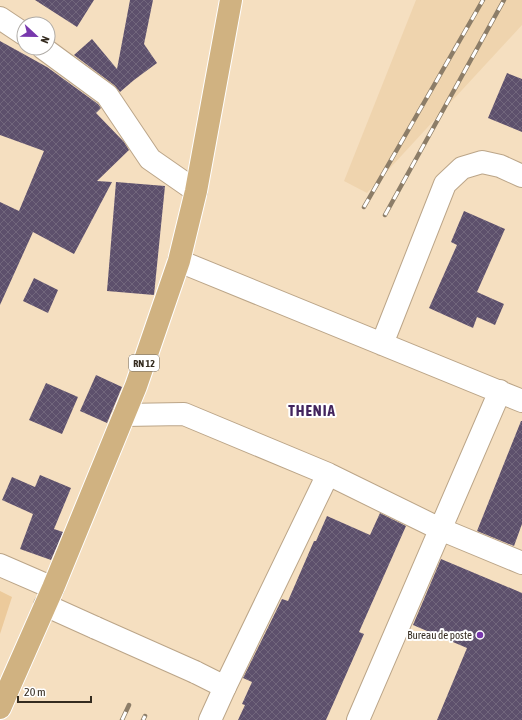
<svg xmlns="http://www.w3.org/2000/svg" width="522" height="720" viewBox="0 0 522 720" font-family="'Asap Condensed',sans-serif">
	<defs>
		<pattern id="building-cross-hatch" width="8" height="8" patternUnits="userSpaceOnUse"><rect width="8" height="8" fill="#5d506c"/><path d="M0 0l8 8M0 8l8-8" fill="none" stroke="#71667c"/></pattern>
	</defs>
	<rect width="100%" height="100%" fill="#f5dfc0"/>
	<path fill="#efd4ae" d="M 416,0 L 522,0 L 522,25 L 367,193 L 344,181 Z"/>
	<path fill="#ecca9b" d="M 0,591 L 12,597 L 0,634 Z"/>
	<path fill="url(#building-cross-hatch)" d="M 35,0 L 94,0 L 77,27 Z
		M 130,0 L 153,0 L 144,44 L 157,63 L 134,80 L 120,92 L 114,85 L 74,55 L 92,39 L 117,69 Z
		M 0,41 L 47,67 L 98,104 L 101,108 L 96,113 L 124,142 L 129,150 L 97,181 L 112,182 L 74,254 L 33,232 L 0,305 L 0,202 L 19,211 L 44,151 L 0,135 Z
		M 507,73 L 522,79 L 522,132 L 488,118 Z
		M 116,182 L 165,186 L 154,295 L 107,291 Z
		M 464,211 L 505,229 L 477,292 L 504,304 L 495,325 L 477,317 L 473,328 L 429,308 L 457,245 L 451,242 Z
		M 34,278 L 58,290 L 48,313 L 23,301 Z
		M 96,375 L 122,387 L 107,423 L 80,411 Z
		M 46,383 L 78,397 L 62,434 L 29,420 Z
		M 521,421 L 522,421 L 522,524 L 514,546 L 477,531 Z
		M 40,475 L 71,488 L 54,529 L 63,532 L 51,560 L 20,549 L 33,514 L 2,500 L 12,477 L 35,487 Z
		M 380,513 L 406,526 L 359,632 L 364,634 L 326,720 L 238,720 L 245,705 L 242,704 L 252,682 L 243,678 L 282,599 L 288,601 L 314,541 L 316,541 L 327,516 L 370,535 Z
		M 441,559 L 522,593 L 522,720 L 437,720 L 467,648 L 413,625 Z"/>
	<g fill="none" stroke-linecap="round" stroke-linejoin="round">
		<g stroke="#bba588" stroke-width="24">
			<path id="minor" d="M 0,18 L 24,34
				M 43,48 L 107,95 L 150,159 L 196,191
				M 179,261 L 522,401
				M 382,344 L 445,184 L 462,168 L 482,162 L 500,166 L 522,176
				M 124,415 L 184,414 L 328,474 L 440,529 L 522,563
				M 45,605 L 96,628
				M 195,672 L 225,687 L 328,474
				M 358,720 L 500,391"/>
		</g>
		<g stroke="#bba588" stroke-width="24">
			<path id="secondary" d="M 0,565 L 53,588
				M 210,720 L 225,687"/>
		</g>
		<g stroke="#fff" stroke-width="24">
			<path id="primary" d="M 0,708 L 53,588 L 136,386 L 179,261 L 196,191 L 231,0"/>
		</g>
		<use href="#minor" stroke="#fff" stroke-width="22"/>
		<use href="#secondary" stroke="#fff" stroke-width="22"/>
		<use href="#primary" stroke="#d0b281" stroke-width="22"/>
		<g stroke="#8c7d68" stroke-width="4.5">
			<path id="rail" d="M 364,207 L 483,0
				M 385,215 L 504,0
				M 122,720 L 129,705
				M 143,720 L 145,716"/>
		</g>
		<use href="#rail" stroke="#fff" stroke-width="3" stroke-dasharray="9" stroke-linecap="butt"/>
		<g stroke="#bba588" stroke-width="24" stroke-linecap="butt">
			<path id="minor-bridge" d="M 96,628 L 195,672"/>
		</g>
		<use href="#minor-bridge" stroke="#fff" stroke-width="22"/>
	</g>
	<circle fill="#7838ad" stroke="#fff" stroke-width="1.5" cx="480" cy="635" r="4"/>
	<g text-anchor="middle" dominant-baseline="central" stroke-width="4" stroke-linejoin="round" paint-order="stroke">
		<rect fill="#fff" stroke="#716b62" stroke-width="1" x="129" y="355" width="30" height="16" rx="3"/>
		<g font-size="10" font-weight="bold" fill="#342b1f">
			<text x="144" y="363">RN 12</text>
		</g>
		<g font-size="11" fill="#342b1f" stroke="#fff" text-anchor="end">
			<text x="472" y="635">Bureau de poste</text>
		</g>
		<g font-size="15" font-weight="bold" letter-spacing="1" fill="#43255e" stroke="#fff">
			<text x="312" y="410">THENIA</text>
		</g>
	</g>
	<g transform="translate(36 36) rotate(112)"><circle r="19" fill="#ffffff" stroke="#aeaaa5"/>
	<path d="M0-3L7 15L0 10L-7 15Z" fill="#7838ad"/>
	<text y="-6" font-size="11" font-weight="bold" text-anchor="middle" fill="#342b1f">N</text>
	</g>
	<path d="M18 696v6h73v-6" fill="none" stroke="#342b1f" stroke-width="2"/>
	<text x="24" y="696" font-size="12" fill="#342b1f" stroke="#ffffff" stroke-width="3" paint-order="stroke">20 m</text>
</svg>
